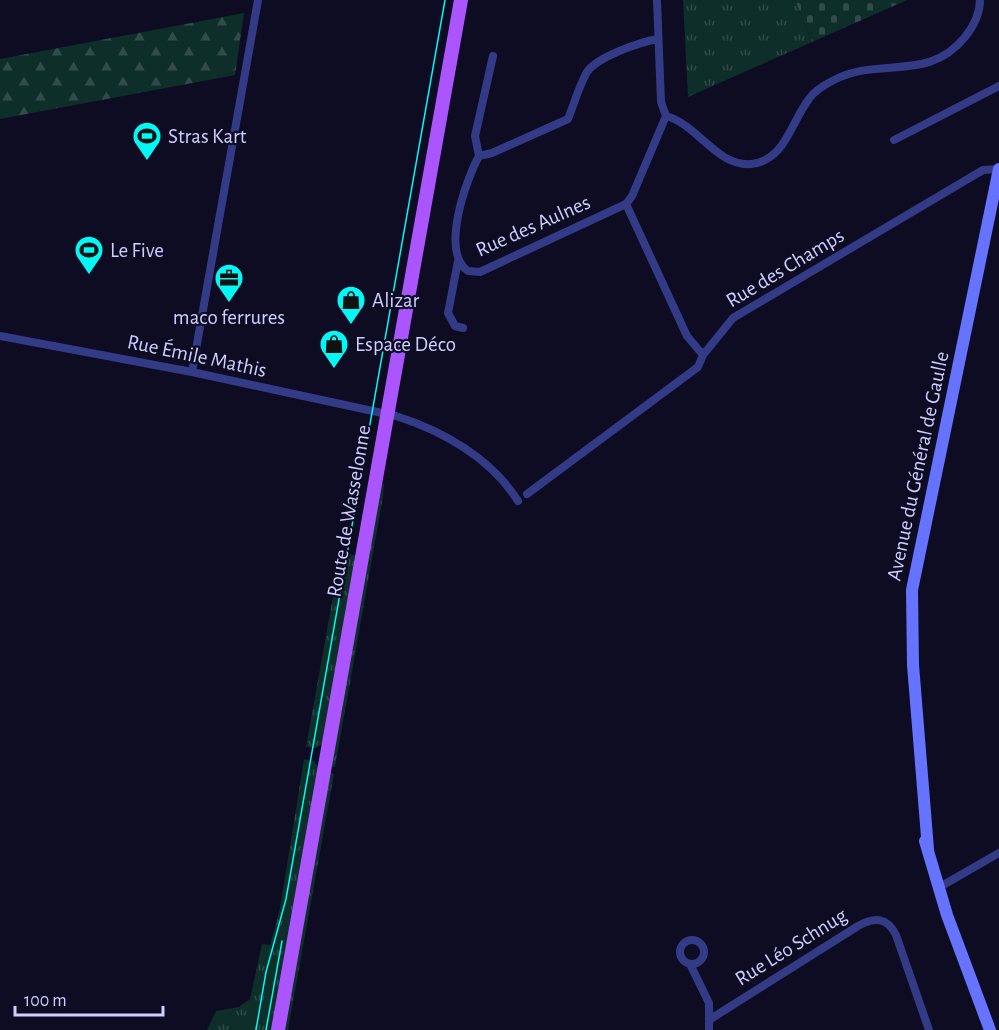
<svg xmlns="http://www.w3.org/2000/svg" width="999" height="1030" viewBox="0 0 999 1030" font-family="'Alegreya Sans',sans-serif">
	<defs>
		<pattern id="grass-tufts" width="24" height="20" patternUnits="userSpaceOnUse" patternTransform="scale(1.5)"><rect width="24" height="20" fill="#0e2e29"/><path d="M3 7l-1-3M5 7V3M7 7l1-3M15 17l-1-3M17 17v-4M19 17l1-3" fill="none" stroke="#304b49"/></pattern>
		<pattern id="forest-firs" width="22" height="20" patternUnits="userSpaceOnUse" patternTransform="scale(1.5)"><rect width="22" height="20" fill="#0e2e29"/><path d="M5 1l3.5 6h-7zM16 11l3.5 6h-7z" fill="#304b49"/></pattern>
		<pattern id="cemetery-stones" width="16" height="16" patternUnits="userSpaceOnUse" patternTransform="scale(1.5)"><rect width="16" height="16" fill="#0e2e29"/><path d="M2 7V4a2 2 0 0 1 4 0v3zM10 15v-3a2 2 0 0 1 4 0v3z" fill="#304b49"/></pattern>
	</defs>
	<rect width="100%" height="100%" fill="#0d0c23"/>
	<path fill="url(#grass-tufts)" d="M 683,0 L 795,0 L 812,42 L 688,97 Z
		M 382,483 L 384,484 L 383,497 L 335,767 L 330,768 Z
		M 341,552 L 358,556 L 322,744 L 316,748 L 306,747 Z
		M 304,759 L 314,761 L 318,767 L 273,1030 L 207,1030 L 216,1011 L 239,1007 L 250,999 L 262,944 L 270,945 L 280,908 Z
		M 330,772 L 334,774 L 288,1030 L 284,1030 Z"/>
	<path fill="url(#forest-firs)" d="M 244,13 L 235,75 L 0,119 L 0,59 Z"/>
	<path fill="url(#cemetery-stones)" d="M 795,0 L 907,0 L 812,42 Z"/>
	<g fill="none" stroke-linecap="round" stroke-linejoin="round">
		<path stroke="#333a86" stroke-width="8" d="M 493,56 L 475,136 L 479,156 L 492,153 L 568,119 C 574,104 579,86 587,72 C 597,57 640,42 658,39
			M 666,116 C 697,124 717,167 751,164 C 785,161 791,122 809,99 C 814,91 826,84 834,80 C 880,56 928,83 965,37 C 973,27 980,13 980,0
			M 894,140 L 999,86
			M 479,156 C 466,180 440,252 468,271 L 480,272 L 626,204 L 632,196 L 666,116 L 661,102 L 657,0
			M 626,204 L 687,336 L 703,355
			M 458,261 L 448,313 L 455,326 L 463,328
			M 0,336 L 192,372 L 396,416 C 443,431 491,458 518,501
			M 192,372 L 258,0
			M 527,494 L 698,367 L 703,355 L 733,318 L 983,170 L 999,169
			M 938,888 L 999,853
			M680 952a12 12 0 1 1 24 0a12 12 0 1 1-24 0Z
			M 690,964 L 709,1003 L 709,1030
			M 709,1020 L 858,926 C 875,917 887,917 896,935 L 929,1030"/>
		<path stroke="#6573ff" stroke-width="12" d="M 925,841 L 947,915 L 990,1030
			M 928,849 L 913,665 L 912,590 L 999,169"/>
		<path stroke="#ab55ff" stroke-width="14" d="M 278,1030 L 461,0"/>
		<path stroke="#00f9f5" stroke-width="1.5" d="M 256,1030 L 266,972 L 286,899 L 445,0
			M 266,1030 L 282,941"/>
	</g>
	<defs>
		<g id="stadium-pin" transform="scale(1.5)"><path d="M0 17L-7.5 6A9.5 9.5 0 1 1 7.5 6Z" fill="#00f9f5" stroke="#0d0c23"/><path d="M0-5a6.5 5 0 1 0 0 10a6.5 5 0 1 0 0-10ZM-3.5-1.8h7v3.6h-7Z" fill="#111"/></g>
		<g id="office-pin" transform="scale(1.5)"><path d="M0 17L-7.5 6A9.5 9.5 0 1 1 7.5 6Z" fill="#00f9f5" stroke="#0d0c23"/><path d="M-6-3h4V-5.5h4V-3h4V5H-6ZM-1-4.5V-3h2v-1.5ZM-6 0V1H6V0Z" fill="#111"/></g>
		<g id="shop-pin" transform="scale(1.5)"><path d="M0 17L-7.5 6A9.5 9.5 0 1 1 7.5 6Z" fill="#00f9f5" stroke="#0d0c23"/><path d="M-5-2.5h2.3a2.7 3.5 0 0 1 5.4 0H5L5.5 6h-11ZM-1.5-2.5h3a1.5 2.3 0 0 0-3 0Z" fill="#111"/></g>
	</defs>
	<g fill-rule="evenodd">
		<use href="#stadium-pin" x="147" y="136"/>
		<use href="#stadium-pin" x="89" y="250"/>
		<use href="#office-pin" x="229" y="278"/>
		<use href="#shop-pin" x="351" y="300"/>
		<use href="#shop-pin" x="334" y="344"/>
	</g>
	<g text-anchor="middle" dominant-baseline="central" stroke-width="4.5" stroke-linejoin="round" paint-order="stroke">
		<g font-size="21" fill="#ceceff" stroke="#0d0c23" text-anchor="start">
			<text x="168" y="136">Stras Kart</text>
			<text x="110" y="250">Le Five</text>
			<text x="372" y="300">Alizar</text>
			<text x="229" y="317" text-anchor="middle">maco ferrures</text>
			<text x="355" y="344">Espace Déco</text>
		</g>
		<g font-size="21" fill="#ceceff" stroke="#0d0c23">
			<text transform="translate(533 226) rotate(-24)">Rue des Aulnes</text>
			<text transform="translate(785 268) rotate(-31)">Rue des Champs</text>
			<text transform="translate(197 356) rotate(12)">Rue Émile Mathis</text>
			<text transform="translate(918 466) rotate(-78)">Avenue du Général de Gaulle</text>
			<text transform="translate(349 511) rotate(-80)">Route de Wasselonne</text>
			<text transform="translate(791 947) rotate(-32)">Rue Léo Schnug</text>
		</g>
	</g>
	<path d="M15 1006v9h148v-9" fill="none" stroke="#ceceff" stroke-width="3"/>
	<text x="24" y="1006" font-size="18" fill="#ceceff" stroke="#0d0c23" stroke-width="4.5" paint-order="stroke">100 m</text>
</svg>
